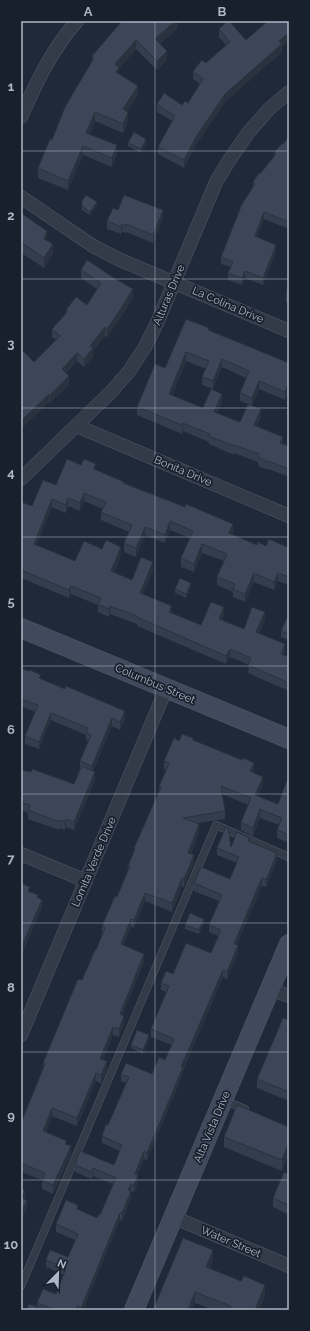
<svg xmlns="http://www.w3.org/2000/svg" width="310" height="1331" viewBox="0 0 310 1331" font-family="Raleway,sans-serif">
	<rect width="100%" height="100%" fill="#1f2939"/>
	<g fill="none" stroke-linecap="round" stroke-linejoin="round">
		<g stroke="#505967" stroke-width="8">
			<path id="lane" d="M 223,1100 L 245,1109
				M 21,1286 L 216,825 L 289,857"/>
		</g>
		<g stroke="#505967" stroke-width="14">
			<path id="street" d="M 21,117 C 36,83 52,49 77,21
				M 21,197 L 93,246 L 118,259 L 289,331
				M 77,426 L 289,516
				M 21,479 L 112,391 L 130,370 L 145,347 L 157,323 L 216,182 L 230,159 L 248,133 L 269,109 L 289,92
				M 21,854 L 86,881
				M 270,989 L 289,996
				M 21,1035 L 166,689
				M 173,1217 L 289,1266"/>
		</g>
		<g stroke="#505967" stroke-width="20">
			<path id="secondary" d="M 21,628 L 289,739
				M 134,1310 L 289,944"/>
		</g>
		<use href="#lane" stroke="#333b49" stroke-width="7"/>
		<use href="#street" stroke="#333b49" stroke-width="13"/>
		<use href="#secondary" stroke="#414a5c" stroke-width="19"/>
	</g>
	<path fill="#333d4d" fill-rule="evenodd" d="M 178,21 L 178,28 L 160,44 L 167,60 L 157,70 L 136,49 L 119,69 L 119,74 L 138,95 L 127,111 L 128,121 L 123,133 L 95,121 L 90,134 L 117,154 L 112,167 L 83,155 L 68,190 L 38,178 L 38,168 L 92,62 L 92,56 Z
		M 263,21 L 289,21 L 282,46 L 282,52 L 225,102 L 196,145 L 184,168 L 158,154 L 158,147 L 172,121 L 157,112 L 157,104 L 182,105 L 188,103 L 200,84 L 193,79 L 193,71 L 206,63 L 226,45 L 219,37 L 219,29 L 246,40 L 265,24 Z
		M 289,137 L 289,229 L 264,219 L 257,237 L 276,252 L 263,285 L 245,278 L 242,285 L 228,280 L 228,273 L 231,267 L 221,264 L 221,257 L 253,188 L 253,182 L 260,174 L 274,156 L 274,153 Z
		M 128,143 L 146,143 L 141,153 L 128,146 Z
		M 82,201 L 97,205 L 90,215 L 82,210 Z
		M 118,210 L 163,218 L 153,243 L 126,232 L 126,233 L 122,232 L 121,234 L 107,229 L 107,221 Z
		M 21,213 L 47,241 L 53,254 L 44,268 L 21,253 Z
		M 81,270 L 133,297 L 118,322 L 107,337 L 105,336 L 93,351 L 93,357 L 84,367 L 77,361 L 66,373 L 69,385 L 50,403 L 49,402 L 21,429 L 21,349 L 34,362 L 56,340 L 52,337 L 52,329 L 66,313 L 66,310 L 87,305 L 97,289 L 81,278 Z
		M 289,285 L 289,303 L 286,302 L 286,293 Z
		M 209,330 L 289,363 L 289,396 L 287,395 L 285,400 L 259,389 L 252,405 L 261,417 L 257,426 L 283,444 L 289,446 L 289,477 L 268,469 L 268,470 L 258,466 L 258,462 L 234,453 L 234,455 L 209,444 L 209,442 L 183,431 L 182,434 L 137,415 L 137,407 L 165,368 ZM 186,361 L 206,369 L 202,377 L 202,385 L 213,389 L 222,367 L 246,378 L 240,393 L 240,401 L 248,404 L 240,422 L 217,413 L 222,402 L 203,408 L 172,396 Z
		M 96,470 L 233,532 L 232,534 L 257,545 L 289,548 L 289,585 L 278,581 L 274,590 L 254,582 L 245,602 L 233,597 L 233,592 L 217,585 L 217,577 L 224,561 L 202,553 L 194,572 L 181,567 L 181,558 L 190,538 L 170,530 L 165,543 L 145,535 L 136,557 L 124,552 L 124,543 L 129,532 L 101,520 L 101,512 L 103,509 L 84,501 L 80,511 L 68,506 L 66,513 L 52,507 L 36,545 L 75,561 L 102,549 L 121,555 L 114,573 L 132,580 L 153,570 L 143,594 L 172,613 L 201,625 L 224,615 L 222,620 L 244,629 L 265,620 L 259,633 L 285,652 L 284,655 L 289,657 L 289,691 L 248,673 L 249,665 L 230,657 L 226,664 L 137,626 L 137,624 L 110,614 L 109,617 L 98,612 L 98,605 L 71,594 L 69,598 L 21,578 L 21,502 L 32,506 L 56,485 Z
		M 191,587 L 186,598 L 175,593 L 175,589 Z
		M 289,618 L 289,640 L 281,637 L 281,631 Z
		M 21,668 L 41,679 L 125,719 L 120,730 L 112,726 L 93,771 L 95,780 L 74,830 L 66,827 L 65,830 L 60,828 L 59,830 L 28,819 L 28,813 L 21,810 L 21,770 L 74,784 L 80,768 L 80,761 L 88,741 L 86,740 L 86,735 L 51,720 L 39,749 L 25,744 L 25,736 L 35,712 L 21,706 Z
		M 193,740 L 254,771 L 253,773 L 263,785 L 258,796 L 278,804 L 289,781 L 289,843 L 277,838 L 277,830 L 279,825 L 260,818 L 253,836 L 241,830 L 241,822 L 248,805 L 222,794 L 225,811 L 225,819 L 198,823 L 199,832 L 191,854 L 194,863 L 184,887 L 182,886 L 172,912 L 145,901 L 134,928 L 131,927 L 123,945 L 144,962 L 122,1016 L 124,1024 L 119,1037 L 113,1035 L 103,1060 L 107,1070 L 101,1084 L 96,1081 L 77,1126 L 52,1116 L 46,1132 L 67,1144 L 71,1154 L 53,1194 L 42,1189 L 42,1180 L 21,1172 L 21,1123 L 43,1068 L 43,1063 L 96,950 L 102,935 L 102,926 L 117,897 L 128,869 L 128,866 L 134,851 L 134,848 L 159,792 L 159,787 L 166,770 L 164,769 L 164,761 L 179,741 Z
		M 249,842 L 277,860 L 266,887 L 262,886 L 255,902 L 237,945 L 238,953 L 227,979 L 223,977 L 183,1071 L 183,1074 L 147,1160 L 144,1159 L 137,1175 L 138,1183 L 134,1192 L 131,1191 L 131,1198 L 122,1221 L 120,1220 L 83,1310 L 27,1310 L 37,1307 L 37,1303 L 56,1294 L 64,1275 L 46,1267 L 46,1260 L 68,1257 L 75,1240 L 56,1232 L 56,1224 L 78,1210 L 97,1218 L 100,1215 L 113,1184 L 93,1176 L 92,1179 L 75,1172 L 75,1165 L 114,1165 L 120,1151 L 102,1143 L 102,1136 L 108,1125 L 126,1083 L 121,1081 L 121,1074 L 152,1074 L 165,1060 L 172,1045 L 151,1037 L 151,1029 L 166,992 L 161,990 L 161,983 L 173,974 L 211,953 L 218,936 L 209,932 L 209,925 L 219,901 L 194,891 L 194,883 L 230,879 L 237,863 L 217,855 L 217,848 L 231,847 Z
		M 204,922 L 199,934 L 185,929 L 185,925 Z
		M 289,1020 L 289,1101 L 257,1088 L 257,1079 Z
		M 149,1039 L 143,1054 L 131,1048 L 131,1045 Z
		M 289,1127 L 289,1153 L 282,1171 L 224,1147 L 224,1137 Z
		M 289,1174 L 289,1215 L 273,1207 L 273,1198 Z
		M 213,1261 L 210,1268 L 265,1296 L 259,1310 L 213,1310 L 195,1303 L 153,1310 Z"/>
	<path fill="#29323e" d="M 174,21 L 178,21 L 178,28 L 155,48 L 155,39 Z
		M 289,33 L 289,41 L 282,46 L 282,52 L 225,102 L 196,145 L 184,168 L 184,160 L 196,137 L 225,94 L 279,41 Z
		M 136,40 L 136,49 L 119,69 L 119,77 L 116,81 L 115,64 Z
		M 167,51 L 167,60 L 157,70 L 157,61 Z
		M 138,86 L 138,95 L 123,118 L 123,109 Z
		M 95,112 L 95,121 L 86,142 L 86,133 Z
		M 128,112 L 128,121 L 123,133 L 123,124 Z
		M 146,139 L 146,143 L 141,153 L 141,149 Z
		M 117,145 L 117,154 L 112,167 L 112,158 Z
		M 83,146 L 83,155 L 68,190 L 68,181 Z
		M 97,202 L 97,205 L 90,215 L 90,212 Z
		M 163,210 L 163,218 L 153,243 L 153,235 Z
		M 264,212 L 264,219 L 255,243 L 255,236 Z
		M 122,224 L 122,232 L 121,234 L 121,227 Z
		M 47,231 L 47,241 L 44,239 Z
		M 53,244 L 53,254 L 44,268 L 44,258 Z
		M 276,245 L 276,252 L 263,285 L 263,278 Z
		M 245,271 L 245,278 L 242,285 L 242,278 Z
		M 133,289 L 133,297 L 118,322 L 107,337 L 107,329 Z
		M 105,327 L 105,336 L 93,351 L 93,357 L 84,367 L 84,359 L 90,346 Z
		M 186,352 L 186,361 L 169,403 L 169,394 Z
		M 77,353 L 77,361 L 62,378 L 62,369 Z
		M 222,359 L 222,367 L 213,389 L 213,381 Z
		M 69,376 L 69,385 L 50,403 L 50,395 Z
		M 259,381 L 259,389 L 252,406 L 252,398 Z
		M 287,387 L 287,395 L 285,400 L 285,392 Z
		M 49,394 L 49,402 L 21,429 L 21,421 Z
		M 222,394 L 222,402 L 214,420 L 214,412 Z
		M 261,409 L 261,417 L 254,433 L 254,425 Z
		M 183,423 L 183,431 L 182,434 L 182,425 Z
		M 283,437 L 283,445 L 280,443 Z
		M 84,493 L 84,501 L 80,511 L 80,503 Z
		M 68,498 L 68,506 L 66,513 L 66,505 Z
		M 52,499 L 52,507 L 34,552 L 34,544 Z
		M 170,521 L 170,530 L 165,543 L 165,535 Z
		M 233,524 L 233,532 L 229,541 L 229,533 Z
		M 145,527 L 145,535 L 136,557 L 136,548 Z
		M 202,544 L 202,553 L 194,572 L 194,564 Z
		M 121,547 L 121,555 L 111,580 L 111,571 Z
		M 153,562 L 153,570 L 140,601 L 140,593 Z
		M 254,573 L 254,582 L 245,602 L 245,594 Z
		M 278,573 L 278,581 L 274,590 L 274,582 Z
		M 191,583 L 191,587 L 186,598 L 186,594 Z
		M 71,586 L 71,594 L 69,598 L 69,590 Z
		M 110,606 L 110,614 L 109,617 L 109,609 Z
		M 172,606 L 172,614 L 169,612 Z
		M 224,607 L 224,615 L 219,627 L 219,619 Z
		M 265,612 L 265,620 L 256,640 L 256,632 Z
		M 285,644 L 285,652 L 281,662 L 281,654 Z
		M 230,649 L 230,657 L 226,664 L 226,656 Z
		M 125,711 L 125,719 L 120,730 L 120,722 Z
		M 51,713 L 51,720 L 39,749 L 39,742 Z
		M 112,718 L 112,726 L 92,773 L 92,766 Z
		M 254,763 L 254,771 L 250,779 L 250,771 Z
		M 95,772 L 95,780 L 74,830 L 74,822 Z
		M 263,777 L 263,785 L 255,803 L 255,795 Z
		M 260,809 L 260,818 L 253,836 L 253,828 Z
		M 66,819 L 66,827 L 65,830 L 65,822 Z
		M 199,824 L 199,832 L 188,861 L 188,853 Z
		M 277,853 L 277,860 L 266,887 L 266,880 Z
		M 194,855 L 194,863 L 184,887 L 184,879 Z
		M 182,878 L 182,886 L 172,912 L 172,903 Z
		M 262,878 L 262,886 L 255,902 L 234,951 L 234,944 L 255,894 Z
		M 145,893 L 145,901 L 134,928 L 134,920 Z
		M 42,900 L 42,908 L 21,957 L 21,948 Z
		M 131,919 L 131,927 L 121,952 L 121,944 Z
		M 204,919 L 204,922 L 199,934 L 199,930 Z
		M 238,945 L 238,953 L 227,979 L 227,972 Z
		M 144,954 L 144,962 L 120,1022 L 120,1014 Z
		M 223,970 L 223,977 L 183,1071 L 183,1074 L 147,1160 L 147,1153 L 181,1067 Z
		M 124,1016 L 124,1024 L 119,1037 L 119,1029 Z
		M 113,1027 L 113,1035 L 100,1067 L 100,1059 Z
		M 149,1035 L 149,1039 L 143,1054 L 143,1050 Z
		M 107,1061 L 107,1070 L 101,1084 L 101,1075 Z
		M 96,1073 L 96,1081 L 77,1126 L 77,1118 Z
		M 52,1108 L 52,1116 L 43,1139 L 43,1131 Z
		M 289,1142 L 289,1153 L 282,1171 L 282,1160 Z
		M 71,1146 L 71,1154 L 53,1194 L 53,1185 Z
		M 144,1151 L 144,1159 L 135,1181 L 135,1174 Z
		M 93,1168 L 93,1176 L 92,1179 L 92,1172 Z
		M 138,1175 L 138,1183 L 134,1192 L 134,1185 Z
		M 131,1184 L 131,1191 L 128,1190 Z
		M 25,1191 L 25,1199 L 21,1205 L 21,1197 Z
		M 131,1191 L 131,1198 L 122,1221 L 122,1213 Z
		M 27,1201 L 27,1209 L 21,1218 L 21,1210 Z
		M 120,1213 L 120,1220 L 83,1310 L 81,1310 L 81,1308 Z
		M 213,1250 L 213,1261 L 206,1278 L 206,1267 Z
		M 265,1285 L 265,1296 L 259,1310 L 255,1310 Z
		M 195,1292 L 195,1303 L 192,1310 L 188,1310 Z"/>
	<path fill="#3b4759" stroke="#29323e" d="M 122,21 L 175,21 L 155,39 L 167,51 L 157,61 L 136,40 L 115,64 L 119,68 L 116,72 L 138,86 L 123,109 L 128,112 L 123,124 L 95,112 L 86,133 L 117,145 L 112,158 L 83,146 L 68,181 L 38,168 L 50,139 L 52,140 L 65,107 L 94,58 L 92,56 Z
		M 228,21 L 229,21 L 246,40 L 268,21 L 289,21 L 289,33 L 279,41 L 282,44 L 225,94 L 196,137 L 184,160 L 158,147 L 175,116 L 157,104 L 164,93 L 182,105 L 185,101 L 188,103 L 203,79 L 193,71 L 202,60 L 206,63 L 230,42 L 219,29 Z
		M 134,132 L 146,139 L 141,149 L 128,143 Z
		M 289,137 L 289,222 L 264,212 L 255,236 L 276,245 L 263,278 L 245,271 L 242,278 L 228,273 L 233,262 L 221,257 L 242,204 L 255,184 L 253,182 L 259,173 L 260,174 L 276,154 L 274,153 L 281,144 L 282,145 Z
		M 86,195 L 97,202 L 90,212 L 82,206 L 82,201 Z
		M 124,195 L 163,210 L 153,235 L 126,224 L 126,226 L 122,224 L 121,227 L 107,221 L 113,208 L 118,210 Z
		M 21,213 L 47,231 L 44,239 L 53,244 L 44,258 L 21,242 Z
		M 87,260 L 114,278 L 133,289 L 118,313 L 107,329 L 105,327 L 90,346 L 93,348 L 84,359 L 77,353 L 62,369 L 69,376 L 50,395 L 49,394 L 21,421 L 21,349 L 34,362 L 60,336 L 52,329 L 68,311 L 66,310 L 76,297 L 87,305 L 101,283 L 81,270 Z
		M 289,285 L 289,294 L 286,293 Z
		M 186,319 L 209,328 L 208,330 L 289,363 L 289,388 L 287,387 L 285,392 L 259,381 L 252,398 L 240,393 L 249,371 L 222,359 L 213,381 L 202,377 L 209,361 L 186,352 L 169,394 L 203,408 L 211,389 L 222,394 L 214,412 L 240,422 L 248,404 L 261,409 L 254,425 L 283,437 L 280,443 L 289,446 L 289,469 L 268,461 L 268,462 L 258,457 L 259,454 L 234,445 L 234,446 L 209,436 L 210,434 L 183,423 L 182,425 L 137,407 L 155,364 L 165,368 Z
		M 67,459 L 81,465 L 84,459 L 96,464 L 94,469 L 124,482 L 123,483 L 185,507 L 186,504 L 233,524 L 229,533 L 257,545 L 258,542 L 266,546 L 269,539 L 289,548 L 289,577 L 278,573 L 274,582 L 254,573 L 245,594 L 233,589 L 235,584 L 217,577 L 227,554 L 202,544 L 194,564 L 181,558 L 193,531 L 170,521 L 165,535 L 145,527 L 136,548 L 124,543 L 132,525 L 101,512 L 106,502 L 84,493 L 80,503 L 68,498 L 66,505 L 52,499 L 34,544 L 75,561 L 84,541 L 102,549 L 106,540 L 121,547 L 111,571 L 132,580 L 141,557 L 153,562 L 140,593 L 172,606 L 169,612 L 201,625 L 211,602 L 224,607 L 219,619 L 244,629 L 252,607 L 265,612 L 256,632 L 285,644 L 281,654 L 289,657 L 289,683 L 248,665 L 251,658 L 230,649 L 226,656 L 137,617 L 137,616 L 110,606 L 109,609 L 98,604 L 101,598 L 71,586 L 69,590 L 21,570 L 21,502 L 32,506 L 43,480 L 56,485 Z
		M 180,578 L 191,583 L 186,594 L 175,589 Z
		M 287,618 L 289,618 L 289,634 L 281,631 Z
		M 21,668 L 29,671 L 30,670 L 41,675 L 39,678 L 65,689 L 66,686 L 125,711 L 120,722 L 112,718 L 92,766 L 80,761 L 91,735 L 86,733 L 88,728 L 51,713 L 39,742 L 25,736 L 38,705 L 21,699 Z
		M 182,734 L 193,738 L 193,740 L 242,760 L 243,758 L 254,763 L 250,771 L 263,777 L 255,795 L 278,804 L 287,780 L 289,781 L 289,835 L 277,830 L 282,818 L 260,809 L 253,828 L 241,822 L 251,798 L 221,786 L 225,811 L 183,818 L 199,824 L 188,853 L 194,855 L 184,879 L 182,878 L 172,903 L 145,893 L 134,920 L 131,919 L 121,944 L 144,954 L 120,1014 L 124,1016 L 119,1029 L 113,1027 L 100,1059 L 107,1061 L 101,1075 L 96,1073 L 77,1118 L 52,1108 L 43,1131 L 67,1141 L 65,1144 L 71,1146 L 53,1185 L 42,1181 L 45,1173 L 21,1163 L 21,1164 L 21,1123 L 45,1064 L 43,1063 L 65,1010 L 78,979 L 82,980 L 95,950 L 96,950 L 105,928 L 102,926 L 115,896 L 117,897 L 130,866 L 128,866 L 135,849 L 134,848 L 161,787 L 159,787 L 169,763 L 164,761 L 174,738 L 179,741 Z
		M 82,766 L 95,772 L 74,822 L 66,819 L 65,822 L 60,820 L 59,822 L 28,810 L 30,805 L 21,802 L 21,770 L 31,772 L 32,769 L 74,784 Z
		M 226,827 L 228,828 L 231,847 L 237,832 L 249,838 L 248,841 L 277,853 L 266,880 L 262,878 L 255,894 L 234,944 L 238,945 L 227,972 L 223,970 L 181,1067 L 183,1067 L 147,1153 L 144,1151 L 135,1174 L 138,1175 L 134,1185 L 131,1184 L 128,1190 L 131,1191 L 122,1213 L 120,1213 L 81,1308 L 77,1306 L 76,1310 L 55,1310 L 37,1303 L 43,1289 L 56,1294 L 66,1268 L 46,1260 L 50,1250 L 68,1257 L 78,1234 L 56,1224 L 66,1200 L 78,1205 L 77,1209 L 97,1218 L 99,1214 L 100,1215 L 116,1178 L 93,1168 L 92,1172 L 75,1165 L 80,1151 L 114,1165 L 122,1145 L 102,1136 L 106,1124 L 108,1125 L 129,1077 L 121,1074 L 126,1063 L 152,1074 L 159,1057 L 165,1060 L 174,1039 L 151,1029 L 169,986 L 161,983 L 166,971 L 173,974 L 186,943 L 211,953 L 221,930 L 209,925 L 222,895 L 194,883 L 201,867 L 230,879 L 239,857 L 217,848 Z
		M 21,883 L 30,887 L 28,891 L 38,895 L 37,897 L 42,900 L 21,948 Z
		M 190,913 L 204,919 L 199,930 L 185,925 Z
		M 283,1018 L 289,1020 L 289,1092 L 257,1079 Z
		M 137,1030 L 149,1035 L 143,1050 L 131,1045 Z
		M 237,1105 L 289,1127 L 289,1142 L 282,1160 L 224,1137 Z
		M 284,1172 L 289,1174 L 289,1205 L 273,1198 Z
		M 21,1188 L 25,1191 L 21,1197 L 27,1201 L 21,1210 Z
		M 183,1238 L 213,1250 L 206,1267 L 241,1281 L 244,1276 L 265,1285 L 255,1310 L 229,1310 L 231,1306 L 195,1292 L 188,1310 L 153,1310 Z
		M 29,1304 L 42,1309 L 42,1310 L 27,1310 Z"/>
	<path fill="none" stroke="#adb6c6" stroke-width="1" stroke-opacity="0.55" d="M 155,21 L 155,1310M 21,151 L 289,151M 21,279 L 289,279M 21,408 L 289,408M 21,537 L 289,537M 21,666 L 289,666M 21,794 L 289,794M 21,923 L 289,923M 21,1052 L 289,1052M 21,1180 L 289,1180"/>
	<g text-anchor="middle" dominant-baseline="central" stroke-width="3.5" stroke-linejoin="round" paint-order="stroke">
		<g font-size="11" fill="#adb6c6" stroke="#18202d">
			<text transform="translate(169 295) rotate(-67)">Alturas Drive</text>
			<text transform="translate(228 305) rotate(23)">La Colina Drive</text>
			<text transform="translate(183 471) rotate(23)">Bonita Drive</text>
			<text transform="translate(155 684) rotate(23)">Columbus Street</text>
			<text transform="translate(94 862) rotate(-67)">Lomita Verde Drive</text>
			<text transform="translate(212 1127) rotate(-67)">Alta Vista Drive</text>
			<text transform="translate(231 1242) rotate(23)">Water Street</text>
		</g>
	</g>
	<rect width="310" height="1331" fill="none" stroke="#18202d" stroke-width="44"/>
	<g transform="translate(58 1273) rotate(23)" stroke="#18202d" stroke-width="3" paint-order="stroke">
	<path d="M0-3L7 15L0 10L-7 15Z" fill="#adb6c6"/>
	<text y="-6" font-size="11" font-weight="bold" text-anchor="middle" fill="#adb6c6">N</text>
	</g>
	<rect x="22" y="22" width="266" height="1287" fill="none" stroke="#adb6c6" stroke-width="1.5"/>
	<g font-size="13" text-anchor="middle" font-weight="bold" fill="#adb6c6">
		<text x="88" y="16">A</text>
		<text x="222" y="16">B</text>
		<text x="11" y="91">1</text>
		<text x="11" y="220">2</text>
		<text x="11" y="348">3</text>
		<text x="11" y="477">4</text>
		<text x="11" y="606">5</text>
		<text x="11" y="734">6</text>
		<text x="11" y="863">7</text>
		<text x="11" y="992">8</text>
		<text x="11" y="1120">9</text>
		<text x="11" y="1249">10</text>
	</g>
</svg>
